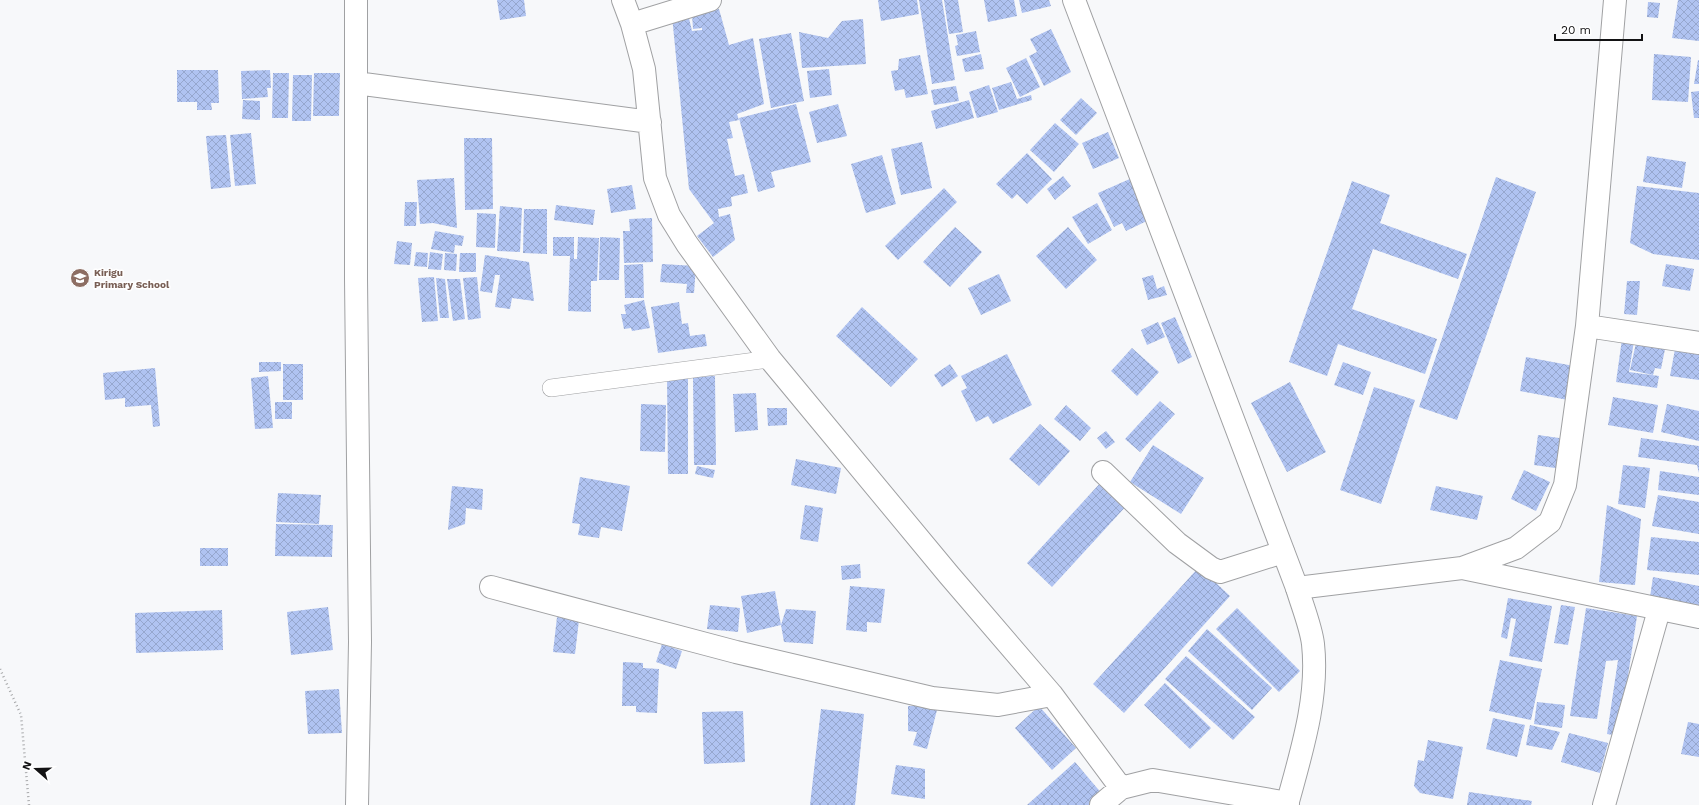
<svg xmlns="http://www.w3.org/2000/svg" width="1699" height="805" viewBox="0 0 1699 805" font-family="'Work Sans',sans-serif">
	<defs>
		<pattern id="building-cross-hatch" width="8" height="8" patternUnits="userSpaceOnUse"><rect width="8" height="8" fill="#b0c3f1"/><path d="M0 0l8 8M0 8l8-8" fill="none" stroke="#96a7ce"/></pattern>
	</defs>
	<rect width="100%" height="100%" fill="#f7f8fa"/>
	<path fill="url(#building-cross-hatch)" d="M 497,0 L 524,0 L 526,16 L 500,20 Z
		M 878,0 L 917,0 L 919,14 L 881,21 Z
		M 919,0 L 942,0 L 955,80 L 932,84 Z
		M 944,0 L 958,0 L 963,32 L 949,34 Z
		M 984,0 L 1014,0 L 1017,16 L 988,22 Z
		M 1019,0 L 1049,0 L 1051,6 L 1022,13 Z
		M 1678,0 L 1699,0 L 1699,41 L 1672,38 Z
		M 1648,2 L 1660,3 L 1658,18 L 1647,17 Z
		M 719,9 L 729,45 L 753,38 L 764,104 L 737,114 L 739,120 L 729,122 L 733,138 L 727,139 L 735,176 L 744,174 L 748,193 L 731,197 L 732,206 L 718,209 L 719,217 L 730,214 L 735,240 L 713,257 L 697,236 L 714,223 L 689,189 L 672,16 L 688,14 L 692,31 L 702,30 L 702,28 L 693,29 L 692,14 Z
		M 863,19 L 866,64 L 802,68 L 799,32 L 828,38 L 842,21 Z
		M 1051,29 L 1071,72 L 1044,86 L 1029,56 L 1037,52 L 1030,39 Z
		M 976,31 L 980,52 L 957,56 L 955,46 L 958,45 L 956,35 Z
		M 791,33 L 804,101 L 771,108 L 759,39 Z
		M 981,54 L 984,69 L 965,72 L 962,59 Z
		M 1654,54 L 1691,57 L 1688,102 L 1652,100 Z
		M 920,55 L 928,94 L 906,98 L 904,89 L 895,91 L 891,71 L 898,70 L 899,59 Z
		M 1026,58 L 1040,87 L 1020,97 L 1006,68 Z
		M 1698,60 L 1699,60 L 1699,84 L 1694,84 Z
		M 829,69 L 832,95 L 810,98 L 807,71 Z
		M 177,70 L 218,70 L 219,103 L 211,103 L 212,110 L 197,110 L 197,102 L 177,102 Z
		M 270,70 L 271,88 L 267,88 L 268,97 L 242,99 L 241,71 Z
		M 273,73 L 289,73 L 288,118 L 272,118 Z
		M 314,73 L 340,73 L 339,116 L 313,116 Z
		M 293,75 L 312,75 L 311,121 L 292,121 Z
		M 1011,82 L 1017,99 L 1031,95 L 1032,100 L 999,110 L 992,88 Z
		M 989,85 L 998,112 L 977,118 L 969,92 Z
		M 956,86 L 959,101 L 934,105 L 931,90 Z
		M 1699,91 L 1699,118 L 1694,118 L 1691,92 Z
		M 1081,98 L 1097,113 L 1076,135 L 1060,120 Z
		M 243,100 L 260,101 L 260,120 L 242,119 Z
		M 969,100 L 974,118 L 936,129 L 931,111 Z
		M 796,104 L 811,162 L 771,172 L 775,187 L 758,192 L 739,118 Z
		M 838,104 L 847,136 L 817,143 L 809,112 Z
		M 1055,123 L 1079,144 L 1054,172 L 1030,150 Z
		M 1108,132 L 1119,158 L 1093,169 L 1082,143 Z
		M 251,133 L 256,184 L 235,186 L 230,135 Z
		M 226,135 L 231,187 L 211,189 L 206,136 Z
		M 464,138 L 492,138 L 493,209 L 465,210 Z
		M 922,142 L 932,188 L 901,195 L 891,149 Z
		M 1027,153 L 1052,179 L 1027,204 L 1017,194 L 1012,199 L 996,184 Z
		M 882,155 L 896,204 L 866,213 L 851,164 Z
		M 1647,156 L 1686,162 L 1682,188 L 1643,182 Z
		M 1063,176 L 1071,186 L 1055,200 L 1047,189 Z
		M 1496,177 L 1536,192 L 1457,420 L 1419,407 Z
		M 454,178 L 457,228 L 433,223 L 420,224 L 417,180 Z
		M 1132,178 L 1151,219 L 1126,231 L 1122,223 L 1114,227 L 1098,193 Z
		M 1352,181 L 1390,195 L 1380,223 L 1467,254 L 1458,279 L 1373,249 L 1352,309 L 1437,339 L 1425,374 L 1338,344 L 1327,376 L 1289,362 Z
		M 632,185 L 636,209 L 611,213 L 607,189 Z
		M 1637,186 L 1699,193 L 1699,260 L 1653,254 L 1630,243 Z
		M 944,188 L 957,202 L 898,260 L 885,246 Z
		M 405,202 L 417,202 L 416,226 L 404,226 Z
		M 1097,203 L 1112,230 L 1088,244 L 1072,217 Z
		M 556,205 L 595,210 L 593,225 L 554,220 Z
		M 500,206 L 522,208 L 520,252 L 497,251 Z
		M 524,209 L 547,209 L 547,254 L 523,253 Z
		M 477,213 L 496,214 L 495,248 L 476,247 Z
		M 652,218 L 653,262 L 624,263 L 623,231 L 630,231 L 629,219 Z
		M 955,227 L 982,252 L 950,287 L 923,262 Z
		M 1068,227 L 1097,260 L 1066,289 L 1036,256 Z
		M 435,231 L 464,236 L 462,246 L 455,245 L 454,253 L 431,249 Z
		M 553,237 L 574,237 L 574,259 L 577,259 L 578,237 L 599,238 L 597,281 L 591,281 L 591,312 L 568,311 L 570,256 L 553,256 Z
		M 600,237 L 620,238 L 619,280 L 599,280 Z
		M 397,241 L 412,243 L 410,265 L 394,264 Z
		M 416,252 L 428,253 L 427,267 L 414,266 Z
		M 430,252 L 443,254 L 441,270 L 428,269 Z
		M 445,253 L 457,254 L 456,271 L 444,270 Z
		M 460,253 L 476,253 L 476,272 L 459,272 Z
		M 485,255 L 529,262 L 534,301 L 512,298 L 510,309 L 495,307 L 500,275 L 495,275 L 492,293 L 480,291 Z
		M 643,264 L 644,298 L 625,298 L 624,265 Z
		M 662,264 L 696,266 L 694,293 L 686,293 L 687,284 L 660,282 Z
		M 1666,264 L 1694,269 L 1690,291 L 1662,286 Z
		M 999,274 L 1011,301 L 981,315 L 968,288 Z
		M 1153,275 L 1157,289 L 1164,286 L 1167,295 L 1148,300 L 1142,278 Z
		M 434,277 L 438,321 L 422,322 L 418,278 Z
		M 477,277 L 481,318 L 468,320 L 463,278 Z
		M 436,278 L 445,279 L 449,318 L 440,318 Z
		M 447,279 L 460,279 L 465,319 L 453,321 Z
		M 1627,281 L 1640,281 L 1637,315 L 1624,314 Z
		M 644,300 L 650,328 L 632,331 L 631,328 L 624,329 L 621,314 L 626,314 L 624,305 Z
		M 679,302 L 682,324 L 688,323 L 690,336 L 705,334 L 707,346 L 658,353 L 651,307 Z
		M 862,307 L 918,359 L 891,387 L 836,336 Z
		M 1175,317 L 1192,357 L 1178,364 L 1161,323 Z
		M 1158,322 L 1165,337 L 1147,345 L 1141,330 Z
		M 1622,339 L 1634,341 L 1629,372 L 1659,376 L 1657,388 L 1616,382 Z
		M 1636,343 L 1665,349 L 1661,369 L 1655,368 L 1653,375 L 1630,370 Z
		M 1132,348 L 1159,372 L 1137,396 L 1111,371 Z
		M 1675,349 L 1699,353 L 1699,380 L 1670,376 Z
		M 1007,354 L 1032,405 L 993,424 L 988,416 L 976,422 L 961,391 L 967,388 L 961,376 Z
		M 1526,357 L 1574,366 L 1568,400 L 1520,391 Z
		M 259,362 L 281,362 L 281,371 L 259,372 Z
		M 1343,362 L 1371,372 L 1363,395 L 1334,385 Z
		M 283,364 L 303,364 L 303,400 L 283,400 Z
		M 950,364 L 958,376 L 942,387 L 934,375 Z
		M 155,368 L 160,426 L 153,427 L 151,405 L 125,407 L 125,398 L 105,400 L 103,373 Z
		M 268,376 L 273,428 L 255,429 L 251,378 Z
		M 715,376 L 716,465 L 694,465 L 693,377 Z
		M 667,377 L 688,377 L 688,474 L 668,474 Z
		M 1290,382 L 1326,452 L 1287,472 L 1251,403 Z
		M 1374,387 L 1415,400 L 1381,504 L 1340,490 Z
		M 756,393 L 758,430 L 735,432 L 733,394 Z
		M 1613,397 L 1658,405 L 1653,433 L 1608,425 Z
		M 1160,401 L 1175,414 L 1140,452 L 1125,439 Z
		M 275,402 L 292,402 L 292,419 L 275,419 Z
		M 641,404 L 666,405 L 665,452 L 640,451 Z
		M 1667,404 L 1699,411 L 1699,441 L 1661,432 Z
		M 1066,405 L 1091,428 L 1080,441 L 1054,419 Z
		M 767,408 L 787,408 L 787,425 L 768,426 Z
		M 1040,424 L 1070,451 L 1039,486 L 1009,459 Z
		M 1106,431 L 1115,442 L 1106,449 L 1097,438 Z
		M 1538,435 L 1566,439 L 1562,469 L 1534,465 Z
		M 1641,438 L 1699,446 L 1699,473 L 1697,465 L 1638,457 Z
		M 1153,445 L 1204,478 L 1181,514 L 1130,482 Z
		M 796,459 L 841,468 L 836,494 L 791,485 Z
		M 1623,465 L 1650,468 L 1645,508 L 1618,504 Z
		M 697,466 L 715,470 L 713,478 L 695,474 Z
		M 1524,470 L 1550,482 L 1536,511 L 1511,499 Z
		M 1660,471 L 1699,477 L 1699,495 L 1658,490 Z
		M 580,477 L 630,486 L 622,531 L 601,527 L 599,538 L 578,535 L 580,524 L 572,523 Z
		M 1103,480 L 1129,503 L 1052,587 L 1027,563 Z
		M 452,486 L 483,489 L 482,510 L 466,508 L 465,524 L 448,530 Z
		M 1436,486 L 1483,496 L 1477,520 L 1430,510 Z
		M 278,493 L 321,495 L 319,524 L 276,522 Z
		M 1658,495 L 1699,502 L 1699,534 L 1652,526 Z
		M 805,505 L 823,508 L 818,542 L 800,539 Z
		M 1607,505 L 1641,519 L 1635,585 L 1599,582 Z
		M 276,524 L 333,525 L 332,557 L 275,556 Z
		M 1651,537 L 1699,542 L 1699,575 L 1647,570 Z
		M 200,548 L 228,548 L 228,566 L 200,566 Z
		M 860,564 L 861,578 L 842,580 L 841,566 Z
		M 1199,567 L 1230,596 L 1124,713 L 1093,684 Z
		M 1653,577 L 1699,586 L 1699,607 L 1650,597 Z
		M 850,586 L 885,589 L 881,623 L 867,622 L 867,632 L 846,630 Z
		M 775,591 L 781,625 L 747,633 L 741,596 Z
		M 1508,598 L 1552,606 L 1542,662 L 1509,656 L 1516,619 L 1511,618 L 1507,639 L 1501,637 Z
		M 710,605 L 740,608 L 738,632 L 707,629 Z
		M 1561,605 L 1575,607 L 1568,645 L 1554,643 Z
		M 328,607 L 333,650 L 291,655 L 287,612 Z
		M 1237,608 L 1300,671 L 1279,692 L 1216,629 Z
		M 1586,608 L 1637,616 L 1619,736 L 1607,734 L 1618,660 L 1606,661 L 1597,719 L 1570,716 Z
		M 786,609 L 816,611 L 813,644 L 784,642 L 781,625 Z
		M 222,610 L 223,650 L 136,653 L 135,613 Z
		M 557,617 L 579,620 L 575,654 L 553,652 Z
		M 1207,629 L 1272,688 L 1252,710 L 1188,651 Z
		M 662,644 L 682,651 L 676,669 L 656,662 Z
		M 1186,656 L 1255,717 L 1233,740 L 1165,679 Z
		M 1500,660 L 1542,669 L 1531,720 L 1489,711 Z
		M 623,662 L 643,663 L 643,668 L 659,669 L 657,713 L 636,712 L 636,706 L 622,706 Z
		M 1165,683 L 1211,728 L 1190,749 L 1144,705 Z
		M 339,689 L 342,733 L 308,734 L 305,691 Z
		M 1537,702 L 1565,705 L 1562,728 L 1534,724 Z
		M 908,706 L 938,706 L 927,749 L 913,745 L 917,732 L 908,731 Z
		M 1039,706 L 1076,748 L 1052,770 L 1015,728 Z
		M 821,709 L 864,714 L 855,805 L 810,805 Z
		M 743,711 L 745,762 L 704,764 L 702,712 Z
		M 1493,718 L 1525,725 L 1517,757 L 1486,749 Z
		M 1688,722 L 1699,724 L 1699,757 L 1681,754 Z
		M 1530,725 L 1560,732 L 1552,750 L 1526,745 Z
		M 1569,733 L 1608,743 L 1600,773 L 1561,762 Z
		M 1428,740 L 1463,747 L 1453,799 L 1420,793 L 1414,786 L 1418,760 L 1424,761 Z
		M 1075,762 L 1103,795 L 1092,805 L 1027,805 Z
		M 896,765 L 925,769 L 925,799 L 891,794 Z
		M 1469,792 L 1532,801 L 1531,805 L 1467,805 Z"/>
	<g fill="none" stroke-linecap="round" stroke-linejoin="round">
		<g stroke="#a0a1a3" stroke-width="18">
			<path id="service" d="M 551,388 L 770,359"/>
		</g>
		<g stroke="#a0a1a3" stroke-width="24">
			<path id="minor" d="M 356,0 L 356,279 L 360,642 L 357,805
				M 623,0 L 632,24 L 644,69 L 655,178 L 669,215 L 687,244 L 770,359 L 949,575 L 1052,695 L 1121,788
				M 632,24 L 710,0
				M 356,83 L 650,122
				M 1587,326 L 1699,343
				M 1103,472 L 1177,543 L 1211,568 L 1220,572 L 1283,552
				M 1462,568 L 1699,617
				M 491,587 L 736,652 L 932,698 L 998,705 L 1052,695
				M 1297,588 L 1462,568 L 1516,548 L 1550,522 L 1565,485 L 1587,326 L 1615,0
				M 1101,805 L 1121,788 L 1153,780 L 1288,803
				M 1604,805 L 1659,610"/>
		</g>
		<g stroke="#a0a1a3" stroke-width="24">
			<path id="secondary" d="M 1074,0 L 1297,588 C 1302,605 1311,627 1313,644 C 1319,698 1301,753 1287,805"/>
		</g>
		<path stroke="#a8a9ab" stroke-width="2.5" stroke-dasharray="1 3" stroke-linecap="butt" d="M 0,669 L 21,715 L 29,805"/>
		<use href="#service" stroke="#fff" stroke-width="17"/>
		<use href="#minor" stroke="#fff" stroke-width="22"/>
		<use href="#secondary" stroke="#fff" stroke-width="22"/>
	</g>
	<defs>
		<g id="school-disc" transform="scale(1)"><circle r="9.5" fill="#8d6e63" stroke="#fff"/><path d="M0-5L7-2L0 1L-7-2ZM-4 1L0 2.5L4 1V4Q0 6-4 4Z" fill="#fff"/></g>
	</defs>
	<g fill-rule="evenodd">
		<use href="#school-disc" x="80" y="278"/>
	</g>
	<g text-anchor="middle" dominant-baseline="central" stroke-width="3" stroke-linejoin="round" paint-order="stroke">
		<g font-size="10" font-weight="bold" fill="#785e54" stroke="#fff" text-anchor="start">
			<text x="94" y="272">Kirigu<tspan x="94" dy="12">Primary School</tspan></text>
		</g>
	</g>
	<g transform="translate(36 769) rotate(290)" stroke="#ffffff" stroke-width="3" paint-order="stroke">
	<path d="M0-3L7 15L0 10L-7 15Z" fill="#131314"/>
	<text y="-6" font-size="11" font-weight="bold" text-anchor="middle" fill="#131314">N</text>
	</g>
	<path d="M1555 34v6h87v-6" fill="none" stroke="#131314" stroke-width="2"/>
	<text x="1561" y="34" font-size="12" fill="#131314" stroke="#ffffff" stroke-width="3" paint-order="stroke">20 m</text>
</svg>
